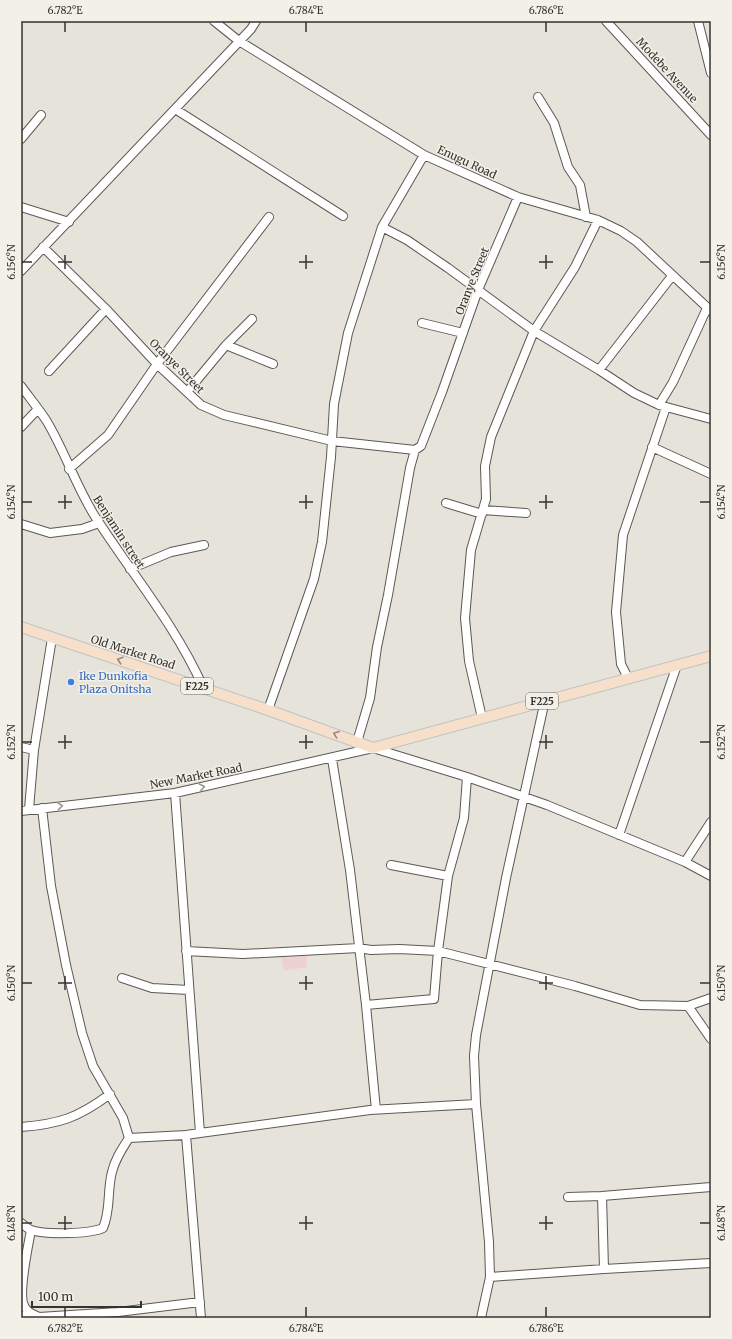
<svg xmlns="http://www.w3.org/2000/svg" width="732" height="1339" viewBox="0 0 732 1339" font-family="Merriweather,serif">
	<rect width="100%" height="100%" fill="#e6e3db"/>
	<path fill="#ecd2d3" d="M 307,956 L 307,967 L 284,971 L 281,957 Z"/>
	<g fill="none" stroke-linecap="round" stroke-linejoin="round">
		<g stroke="#5c5953" stroke-width="10">
			<path id="minor" d="M 214,21 L 239,41 L 424,155 L 518,197 L 598,220 L 621,231 L 637,242 L 711,311
				M 606,21 L 711,135
				M 698,21 L 711,73
				M 538,97 L 554,123 L 568,167 L 580,185 L 586,217
				M 175,109 L 343,216
				M 21,139 L 41,115
				M 21,207 L 69,222
				M 382,227 L 407,240 L 448,268 L 534,331 L 599,370 L 634,393 L 659,405 L 711,419
				M 43,247 L 106,309 L 157,364 L 201,405 L 224,415 L 332,441 L 415,450 L 421,446 L 442,392 L 478,290 L 518,197
				M 21,271 L 251,29 L 256,21
				M 422,323 L 463,333
				M 226,345 L 273,364
				M 599,370 L 672,276
				M 49,371 L 106,309
				M 21,386 C 29,397 38,408 46,420 C 65,451 76,487 96,518 C 132,574 176,626 203,687
				M 187,392 L 226,345 L 252,319
				M 659,405 L 673,382 L 707,308
				M 21,427 L 38,409
				M 652,447 L 711,474
				M 69,469 L 108,435 L 157,364 L 269,217
				M 446,503 L 482,514
				M 483,510 L 526,513
				M 21,524 L 50,533 L 82,529 L 99,523
				M 130,569 L 171,552 L 204,545
				M 628,678 L 621,664 L 616,612 L 623,535 L 666,407
				M 268,710 L 314,579 L 322,542 L 331,457 L 334,404 L 348,333 L 382,227 L 424,155
				M 482,718 L 469,661 L 465,618 L 471,550 L 486,499 L 485,466 L 491,437 L 534,331 L 575,267 L 598,220
				M 357,742 L 370,698 L 377,647 L 388,595 L 410,468 L 415,450
				M 21,747 L 34,750 L 29,809
				M 34,750 L 52,638
				M 332,759 L 350,870 L 366,1005 L 376,1110
				M 175,793 L 200,1133 L 370,1110 L 476,1104
				M 42,808 L 51,886 L 66,965 L 82,1033 L 93,1066 L 123,1118 L 129,1138 L 186,1135
				M 21,811 L 175,793 L 373,748 L 467,777 L 547,805 L 685,862 L 711,876
				M 619,835 L 677,665
				M 685,862 L 711,822
				M 391,865 L 448,876
				M 186,951 L 243,954 L 359,948 L 371,950 L 399,949 L 438,951 L 575,986 L 640,1005 L 688,1006 L 711,1039
				M 122,978 L 152,988 L 189,990
				M 366,1005 L 434,999 L 438,951 L 448,876 L 464,818 L 467,777
				M 688,1006 L 711,998
				M 21,1127 C 59,1124 78,1118 110,1094
				M 200,1133 L 186,1135 L 201,1318
				M 602,1196 L 711,1187
				M 568,1197 L 602,1196 L 604,1269
				M 21,1223 C 24,1225 28,1229 31,1230 C 45,1235 90,1234 103,1228 C 111,1210 107,1190 112,1172 C 115,1159 122,1149 129,1138
				M 31,1230 C 28,1247 19,1288 23,1303 C 25,1311 32,1314 39,1317 L 118,1312 L 200,1302
				M 490,1277 L 604,1269 L 711,1263
				M 21,1318 L 29,1312
				M 481,1318 L 490,1277 L 489,1242 L 476,1104 L 474,1056 L 476,1035 L 506,878 L 545,700"/>
		</g>
		<g stroke="#c2c2c1" stroke-width="12">
			<path id="major" d="M 21,627 L 268,710 L 373,748 L 711,656"/>
		</g>
		<use href="#minor" stroke="#fff" stroke-width="8"/>
		<use href="#major" stroke="#f7e0cb" stroke-width="10"/>
	</g>
	<defs><path id="oneway-chevron" d="M-2-3.5L2.5 0L-2 3.5" fill="none" stroke-width="1.6" stroke-linecap="round" stroke-linejoin="round"/></defs>
	<g stroke="#968a7e">
		<use href="#oneway-chevron" transform="translate(120 660) rotate(-162)"/>
		<use href="#oneway-chevron" transform="translate(336 734) rotate(-160)"/>
	</g>
	<g stroke="#9a9998">
		<use href="#oneway-chevron" transform="translate(202 787) rotate(-12)"/>
		<use href="#oneway-chevron" transform="translate(60 806) rotate(-6)"/>
	</g>
	<path fill="none" stroke="#343330" stroke-width="1.5" d="M 65,22 L 65,32M 306,22 L 306,32M 546,22 L 546,32M 65,255 L 65,269M 306,255 L 306,269M 546,255 L 546,269M 22,262 L 32,262M 58,262 L 72,262M 299,262 L 313,262M 539,262 L 553,262M 700,262 L 710,262M 65,495 L 65,509M 306,495 L 306,509M 546,495 L 546,509M 22,502 L 32,502M 58,502 L 72,502M 299,502 L 313,502M 539,502 L 553,502M 700,502 L 710,502M 65,735 L 65,749M 306,735 L 306,749M 546,735 L 546,749M 22,742 L 32,742M 58,742 L 72,742M 299,742 L 313,742M 539,742 L 553,742M 700,742 L 710,742M 65,976 L 65,990M 306,976 L 306,990M 546,976 L 546,990M 22,983 L 32,983M 58,983 L 72,983M 299,983 L 313,983M 539,983 L 553,983M 700,983 L 710,983M 65,1216 L 65,1230M 306,1216 L 306,1230M 546,1216 L 546,1230M 22,1223 L 32,1223M 58,1223 L 72,1223M 299,1223 L 313,1223M 539,1223 L 553,1223M 700,1223 L 710,1223M 65,1307 L 65,1317M 306,1307 L 306,1317M 546,1307 L 546,1317"/>
	<circle fill="#3f7fe0" stroke="#f3f0e8" stroke-width="1.5" cx="71" cy="682" r="4"/>
	<g text-anchor="middle" dominant-baseline="central" stroke-width="3" stroke-linejoin="round" paint-order="stroke">
		<g fill="#f3f0e8" stroke="#6d6c67" stroke-width="1">
			<rect x="181" y="678" width="32" height="16" rx="3"/>
			<rect x="526" y="693" width="32" height="16" rx="3"/>
		</g>
		<g font-size="10" font-weight="bold" fill="#343330">
			<text x="197" y="686">F225</text>
			<text x="542" y="701">F225</text>
		</g>
		<g font-size="11" fill="#343330" stroke="#f3f0e8">
			<text transform="translate(667 70) rotate(47)">Modebe Avenue</text>
			<text transform="translate(467 162) rotate(25)">Enugu Road</text>
			<text transform="translate(472 281) rotate(-68)">Oranye Street</text>
			<text transform="translate(177 366) rotate(45)">Oranye Street</text>
			<text transform="translate(119 532) rotate(57)">Benjamin street</text>
			<text transform="translate(133 652) rotate(18)">Old Market Road</text>
			<text transform="translate(196 776) rotate(-11)">New Market Road</text>
		</g>
		<g font-size="11" fill="#366cbe" stroke="#f3f0e8" text-anchor="start">
			<text x="79" y="676">Ike Dunkofia<tspan x="79" dy="13">Plaza Onitsha</tspan></text>
		</g>
	</g>
	<rect width="732" height="1339" fill="none" stroke="#f3f0e8" stroke-width="44"/>
	<path d="M32 1301v6h109v-6" fill="none" stroke="#343330" stroke-width="2"/>
	<text x="38" y="1301" font-size="12" fill="#343330" stroke="#f3f0e8" stroke-width="3" paint-order="stroke">100 m</text>
	<rect x="22" y="22" width="688" height="1295" fill="none" stroke="#343330" stroke-width="1.5"/>
	<g font-size="10" text-anchor="middle" fill="#343330">
		<text x="65" y="14">6.782°E</text>
		<text x="306" y="14">6.784°E</text>
		<text x="546" y="14">6.786°E</text>
		<text transform="translate(11 262) rotate(-90)" y="4">6.156°N</text>
		<text transform="translate(721 262) rotate(-90)" y="4">6.156°N</text>
		<text transform="translate(11 502) rotate(-90)" y="4">6.154°N</text>
		<text transform="translate(721 502) rotate(-90)" y="4">6.154°N</text>
		<text transform="translate(11 742) rotate(-90)" y="4">6.152°N</text>
		<text transform="translate(721 742) rotate(-90)" y="4">6.152°N</text>
		<text transform="translate(11 983) rotate(-90)" y="4">6.150°N</text>
		<text transform="translate(721 983) rotate(-90)" y="4">6.150°N</text>
		<text transform="translate(11 1223) rotate(-90)" y="4">6.148°N</text>
		<text transform="translate(721 1223) rotate(-90)" y="4">6.148°N</text>
		<text x="65" y="1332">6.782°E</text>
		<text x="306" y="1332">6.784°E</text>
		<text x="546" y="1332">6.786°E</text>
	</g>
</svg>
